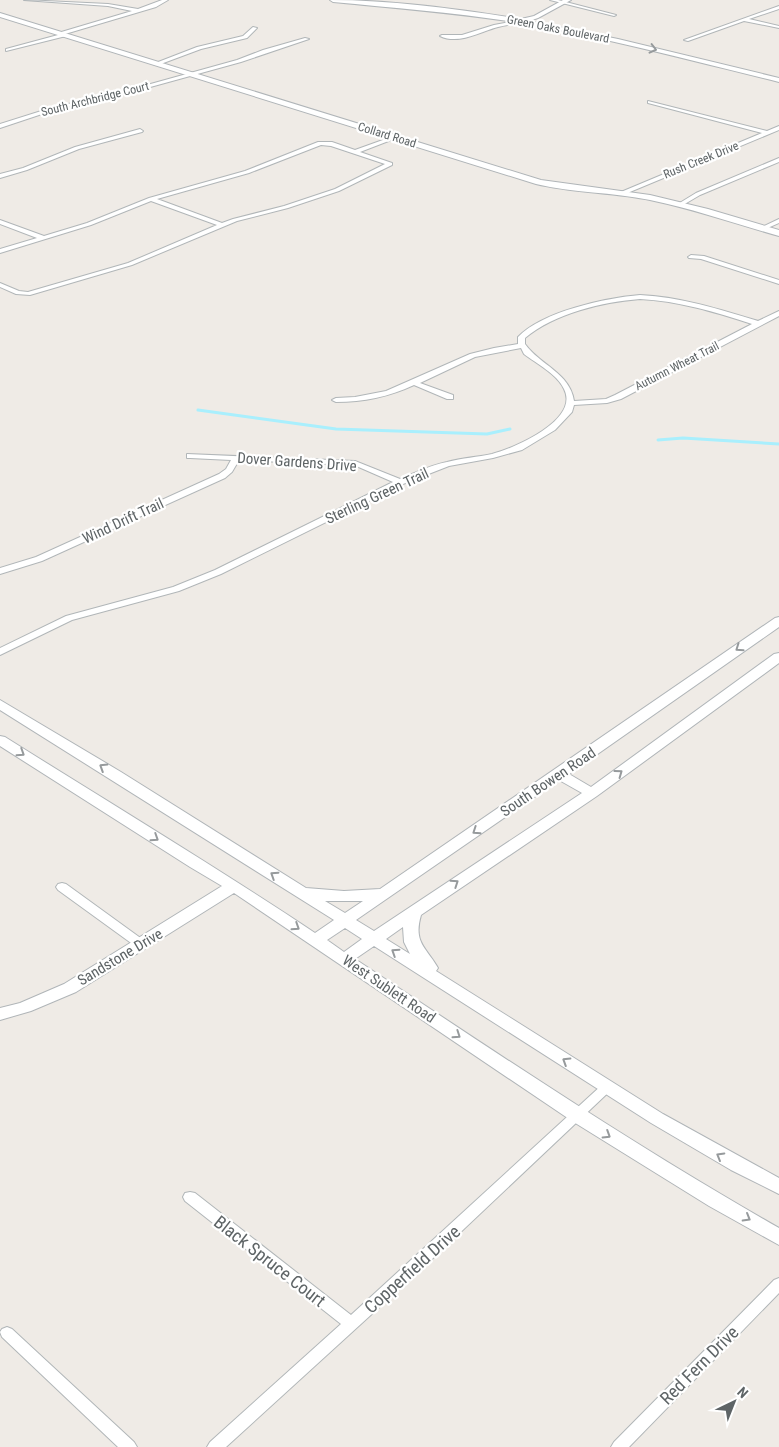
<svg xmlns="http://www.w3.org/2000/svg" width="779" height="1447" viewBox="0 0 779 1447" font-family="'Roboto Condensed',sans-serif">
	<rect width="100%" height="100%" fill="#efebe6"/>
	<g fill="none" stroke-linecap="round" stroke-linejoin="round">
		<path stroke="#a9effd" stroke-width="3" d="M 198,410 L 336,429 L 487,434 L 510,429
			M 658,440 L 683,438 L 779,444"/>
		<g stroke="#b1b6b8" stroke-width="2">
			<path id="street" d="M 24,0 L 108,4 L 138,9 L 162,0 L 168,0 L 156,7 L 65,34 L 66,36 L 6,51 L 6,49 L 58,35 L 58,33 L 132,11 L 108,6 Z
				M 550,0 L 558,0 L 616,15 L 614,16 Z
				M 779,6 L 779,9 L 749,19 L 779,26 L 779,28 L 744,21 L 688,41 L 684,40 Z
				M 520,20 L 522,22 C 514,24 506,25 498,27 C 479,32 459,45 440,36 L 442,35 L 462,35 L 494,25 Z
				M 253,27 L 257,28 L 247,38 L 201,49 L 158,65 L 153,64 L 197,47 L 243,36 Z
				M 305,38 L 309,39 L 241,62 L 114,97 L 57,109 L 0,128 L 0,124 L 54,107 L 111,95 L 237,60 L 263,50 Z
				M 648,101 L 767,131 L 779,126 L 779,130 L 625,194 L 621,194 L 621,192 L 762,133 L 648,103 Z
				M 140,129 L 143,131 L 142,132 L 79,149 L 27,170 L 0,178 L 0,174 L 23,168 L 75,147 Z
				M 394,136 L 399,137 L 360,152 L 392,163 L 392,165 L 339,191 L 288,208 L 237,221 L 132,265 L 30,295 L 16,294 L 0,287 L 0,283 L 19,291 L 28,292 L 128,263 L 217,225 L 151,201 L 91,225 L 0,253 L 0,249 L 37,238 L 0,224 L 0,220 L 44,236 L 87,223 L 149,198 L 245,171 L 318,142 L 332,142 L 355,150 ZM 321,145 L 331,146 L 385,164 L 335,189 L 284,206 L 233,219 L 222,223 L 157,199 L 249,173 Z
				M 779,158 L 779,162 L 700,195 L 683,205 L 678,204 L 696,193 Z
				M 779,219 L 779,223 L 763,230 L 760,228 Z
				M 691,255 L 704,256 L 779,280 L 779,284 L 701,259 L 689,258 L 688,257 Z
				M 640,295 C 681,297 719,309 758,321 L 779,311 L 779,316 L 621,399 L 607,403 L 574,405 L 572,412 L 555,430 L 522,450 L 493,458 L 449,466 L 403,484 L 221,574 L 179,591 L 72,620 L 0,655 L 0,648 L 66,616 L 173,587 L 215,570 L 393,482 L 354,465 L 239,460 L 232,472 L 225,478 L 42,561 L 0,574 L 0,568 L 36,557 L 219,474 L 226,469 L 231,460 L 190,458 L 187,458 L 187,454 L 355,461 L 400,479 C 415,473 431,465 447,462 C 462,458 478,457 492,454 C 515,448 580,420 564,389 C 557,374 537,364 524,354 L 521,348 L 475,357 L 420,383 L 453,395 L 453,399 L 447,399 L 414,385 C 388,397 364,402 336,402 L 332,400 L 336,398 L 355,397 L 386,391 L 470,354 L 494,348 L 518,344 L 518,337 C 543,311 606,298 640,295 ZM 640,299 C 679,301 715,312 752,324 L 615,395 L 606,399 L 574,401 C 570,373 540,365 525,344 L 525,338 C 555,313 603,302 640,299 Z
				M 62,883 L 66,884 L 146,942 L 148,945 L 146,948 L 138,948 L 58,890 L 56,887 L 58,884 Z
				M 607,1082 L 611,1084 L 613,1087 L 611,1090 L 430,1261 L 226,1447 L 207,1447 L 210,1442 L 341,1324 L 185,1201 L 183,1197 L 185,1193 L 190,1192 L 195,1193 L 351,1315 L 603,1084 Z
				M 779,1278 L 779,1293 L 629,1447 L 611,1447 L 614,1442 L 774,1280 Z
				M 7,1327 L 12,1329 L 134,1442 L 137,1447 L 118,1447 L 2,1337 L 0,1332 L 2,1329 Z"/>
		</g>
		<g stroke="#b0b5b8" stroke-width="2">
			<path id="secondary" d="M 330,0 C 393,0 458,9 521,19 L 534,16 L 563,0 L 571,0 L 538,18 L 529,21 L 618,39 L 779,78 L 779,82 C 693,61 608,38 521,23 C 459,13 396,8 333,2 Z
				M 0,13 L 541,180 L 650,195 L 708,209 L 779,230 L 779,236 C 736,224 694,209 650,200 C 612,192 573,193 536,184 L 0,17 Z
				M 779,617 L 779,627 L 569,774 L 591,787 L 774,654 L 779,653 L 779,663 L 597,796 L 421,915 C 413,943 426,947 438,968 L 436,971 L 663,1114 L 779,1178 L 779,1194 L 731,1170 L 651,1123 L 374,946 L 355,959 C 495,1052 633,1145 779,1228 L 779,1245 L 709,1206 L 572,1121 L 234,893 L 76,992 L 31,1011 L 0,1020 L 0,1008 L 20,1003 L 64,984 L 222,886 L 190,867 L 0,746 L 0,736 L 5,737 C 108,802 213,865 315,933 L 334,920 L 0,710 L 0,700 L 121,772 L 306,888 L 344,891 L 380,889 L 775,618 ZM 559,780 L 582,793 L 374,931 L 356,920 ZM 325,901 L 363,901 L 345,913 ZM 403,927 L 404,942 L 410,954 L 386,939 ZM 345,928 L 362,939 L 344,952 L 327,940 Z"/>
		</g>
		<use href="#street" fill="#fff" fill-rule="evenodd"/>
		<use href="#secondary" fill="#fff" fill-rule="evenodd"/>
	</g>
	<defs><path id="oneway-chevron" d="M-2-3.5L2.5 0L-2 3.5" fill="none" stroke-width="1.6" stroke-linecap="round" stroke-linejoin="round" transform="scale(1.25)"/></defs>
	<g stroke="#969a9c">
		<use href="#oneway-chevron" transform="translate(653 49) rotate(14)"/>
		<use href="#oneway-chevron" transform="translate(739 648) rotate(145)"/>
		<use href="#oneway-chevron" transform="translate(21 753) rotate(33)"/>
		<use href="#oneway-chevron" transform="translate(103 767) rotate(-148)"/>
		<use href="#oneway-chevron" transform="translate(619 773) rotate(-36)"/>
		<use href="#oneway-chevron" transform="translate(476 831) rotate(146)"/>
		<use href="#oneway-chevron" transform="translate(155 838) rotate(33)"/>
		<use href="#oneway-chevron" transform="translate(274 875) rotate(-147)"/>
		<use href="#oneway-chevron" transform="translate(455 883) rotate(-34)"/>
		<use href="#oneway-chevron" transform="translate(296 927) rotate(33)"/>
		<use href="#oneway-chevron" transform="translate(395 952) rotate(-147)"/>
		<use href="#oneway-chevron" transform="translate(457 1035) rotate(34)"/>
		<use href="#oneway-chevron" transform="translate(566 1061) rotate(-148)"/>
		<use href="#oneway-chevron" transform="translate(607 1135) rotate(32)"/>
		<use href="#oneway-chevron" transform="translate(720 1156) rotate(-150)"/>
		<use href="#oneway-chevron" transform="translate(747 1218) rotate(30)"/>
	</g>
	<g text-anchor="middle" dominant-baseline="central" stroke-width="4.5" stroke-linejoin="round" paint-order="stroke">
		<g font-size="12" fill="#5e6466" stroke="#fff">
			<text transform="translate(558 29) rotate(11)">Green Oaks Boulevard</text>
			<text transform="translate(95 99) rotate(-14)">South Archbridge Court</text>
			<text transform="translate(387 135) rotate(17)">Collard Road</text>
			<text transform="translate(701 160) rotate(-22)">Rush Creek Drive</text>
			<text transform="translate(677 366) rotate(-27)">Autumn Wheat Trail</text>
		</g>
		<g font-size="15" fill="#5e6466" stroke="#fff">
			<text transform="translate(297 462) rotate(4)">Dover Gardens Drive</text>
			<text transform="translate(377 496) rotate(-25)">Sterling Green Trail</text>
			<text transform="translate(123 521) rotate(-25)">Wind Drift Trail</text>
			<text transform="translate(548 782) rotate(-34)">South Bowen Road</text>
			<text transform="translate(120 957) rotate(-31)">Sandstone Drive</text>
			<text transform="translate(389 989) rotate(34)">West Sublett Road</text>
		</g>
		<g font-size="18" fill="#5e6466" stroke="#fff">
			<text transform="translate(270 1261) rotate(38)">Black Spruce Court</text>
			<text transform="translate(412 1269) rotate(-42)">Copperfield Drive</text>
			<text transform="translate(699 1365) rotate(-45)">Red Fern Drive</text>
		</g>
	</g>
	<g transform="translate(734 1402) rotate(43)" stroke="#ffffff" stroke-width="4" paint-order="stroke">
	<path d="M0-4L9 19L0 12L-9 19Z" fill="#5e6466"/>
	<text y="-8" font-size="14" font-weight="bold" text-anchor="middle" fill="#5e6466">N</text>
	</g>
</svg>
